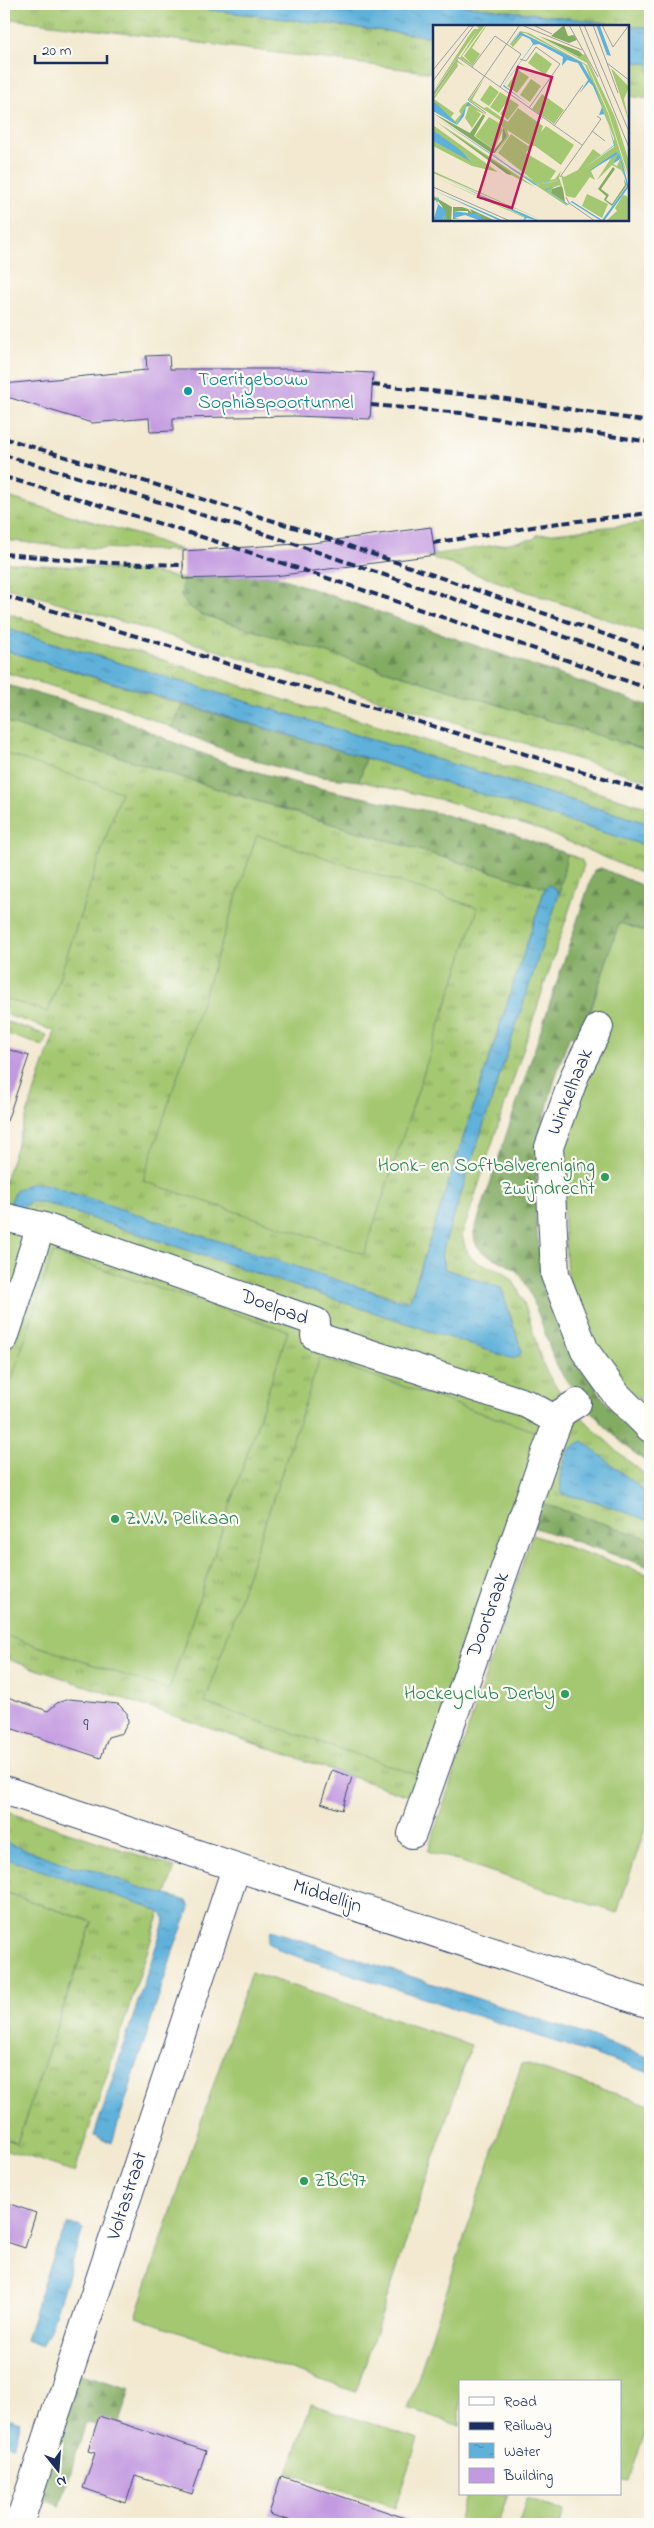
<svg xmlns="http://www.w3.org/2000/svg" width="654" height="2528" viewBox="0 0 654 2528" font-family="'Indie Flower',sans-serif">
	<defs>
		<pattern id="grass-tufts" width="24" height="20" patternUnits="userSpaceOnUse" patternTransform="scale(1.25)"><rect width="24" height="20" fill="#a4c771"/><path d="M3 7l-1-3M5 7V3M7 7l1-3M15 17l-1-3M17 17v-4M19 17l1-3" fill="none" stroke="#85a260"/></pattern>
		<pattern id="forest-firs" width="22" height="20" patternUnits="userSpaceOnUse" patternTransform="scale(1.25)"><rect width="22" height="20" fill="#83ac63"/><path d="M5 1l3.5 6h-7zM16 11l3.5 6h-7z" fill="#6a8c55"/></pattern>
		<pattern id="water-ripples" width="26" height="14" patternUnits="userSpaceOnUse" patternTransform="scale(1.25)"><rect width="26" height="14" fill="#5fb1da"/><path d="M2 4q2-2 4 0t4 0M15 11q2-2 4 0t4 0" fill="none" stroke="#4e90b4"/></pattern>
	</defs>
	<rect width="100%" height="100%" fill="#fdfcf7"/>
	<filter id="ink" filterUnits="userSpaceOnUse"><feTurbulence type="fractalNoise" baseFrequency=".02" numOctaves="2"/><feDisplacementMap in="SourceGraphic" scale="10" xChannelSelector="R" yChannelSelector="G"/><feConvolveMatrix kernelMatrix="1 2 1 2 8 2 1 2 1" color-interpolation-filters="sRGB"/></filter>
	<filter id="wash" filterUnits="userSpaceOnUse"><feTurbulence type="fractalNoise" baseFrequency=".0096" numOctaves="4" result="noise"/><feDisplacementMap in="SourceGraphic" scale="20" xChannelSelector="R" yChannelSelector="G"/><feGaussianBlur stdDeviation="1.12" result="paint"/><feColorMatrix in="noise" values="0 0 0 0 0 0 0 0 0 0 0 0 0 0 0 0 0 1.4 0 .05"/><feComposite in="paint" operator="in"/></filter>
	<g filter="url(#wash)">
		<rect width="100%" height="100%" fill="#f2e9d0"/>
		<path fill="url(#grass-tufts)" stroke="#607b68" d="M 4,4 L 161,4 L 434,37 L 434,73 L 4,18 Z
			M 452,4 L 631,4 L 650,6 L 650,28 Z
			M 628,61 L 650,64 L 650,99 L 628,96 Z
			M 4,496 L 149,538 L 183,551 L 68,547 L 4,540 Z
			M 650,522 L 650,634 L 467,571 L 453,564 L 426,556 L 534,539 L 537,535 Z
			M 4,562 C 63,569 125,564 183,579 L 181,596 L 200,614 L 650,751 L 650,781 L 4,586 Z
			M 4,612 L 112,647 L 136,651 L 312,709 L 322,709 L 497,762 L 503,767 L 513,767 L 650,808 L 650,824 L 4,628 Z
			M 4,650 L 184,705 L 171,727 L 119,706 L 4,672 Z
			M 4,721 L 56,740 L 114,755 L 230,793 L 545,888 L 411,1297 L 408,1301 L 16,1190 L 5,1214 L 21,1209 L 30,1202 L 42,1202 L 514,1359 L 522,1352 L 501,1288 L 445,1269 L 441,1255 L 559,894 L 567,854 L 581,859 L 584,865 L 462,1235 C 471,1279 494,1256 512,1280 C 528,1302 533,1336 542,1362 C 556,1398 619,1455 650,1478 L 650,1496 L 582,1442 L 562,1493 L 594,1501 L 650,1521 L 650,1539 L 535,1501 L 429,1803 L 4,1658 L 4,1183 L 55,1031 L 4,1014 Z
			M 366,758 L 650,847 L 650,877 L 541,830 L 447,801 L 359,781 Z
			M 4,1021 L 47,1035 L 43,1046 L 4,1033 Z
			M 4,1811 L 175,1867 L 75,2172 L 4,2149 L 4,2138 L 17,2143 L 92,1922 L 4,1892 Z"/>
		<path fill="url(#forest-firs)" stroke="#4f6e60" d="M 275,576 L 650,706 L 650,751 L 200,614 L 187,605 L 181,596 L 183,579 Z
			M 4,684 L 118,717 L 168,740 L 232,765 L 304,785 L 442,814 L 513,834 L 567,854 L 559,894 L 556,889 L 549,885 L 545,888 L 230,793 L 114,755 L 56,740 L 4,721 Z
			M 184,705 L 366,758 L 359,781 C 342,779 323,778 306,774 C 259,764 214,747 171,727 Z
			M 601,868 L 650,889 L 650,933 L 619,923 L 581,1038 L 570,1036 C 538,1118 521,1210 551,1295 C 557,1313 568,1330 577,1346 C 585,1363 592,1382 602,1397 C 616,1416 632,1430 650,1445 L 650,1464 C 621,1447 568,1391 555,1361 C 544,1334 537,1304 523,1279 C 509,1255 473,1262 474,1232 L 594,870 Z
			M 535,1501 L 650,1539 L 650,1567 L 527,1525 Z
			M 78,2373 L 131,2389 L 116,2433 L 86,2422 L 60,2506 L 38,2498 Z"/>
		<path fill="#a4c771" stroke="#607b68" d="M 4,753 L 121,792 L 48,1012 L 4,998 Z
			M 257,835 L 478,908 L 364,1254 L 143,1181 Z
			M 619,923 L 650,933 L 650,1409 L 602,1366 L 567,1275 L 560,1158 L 588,1020 Z
			M 53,1253 L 288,1331 L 169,1690 L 4,1635 L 4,1403 Z
			M 320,1358 L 540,1433 L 426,1778 L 205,1703 Z
			M 532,1535 L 650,1575 L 650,1814 L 617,1913 L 428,1851 Z
			M 4,1892 L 92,1922 L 17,2143 L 4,2138 Z
			M 251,1972 L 471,2045 L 356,2392 L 136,2317 Z
			M 522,2063 L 650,2105 L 650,2416 L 629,2481 L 620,2479 L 620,2382 L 460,2382 L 460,2426 L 408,2408 Z
			M 311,2404 L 418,2439 L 395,2507 L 288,2473 Z
			M 467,2494 L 508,2494 L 498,2524 L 457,2524 Z
			M 527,2498 L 564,2511 L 560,2524 L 518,2524 Z"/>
		<path fill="url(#water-ripples)" stroke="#3d709c" d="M 161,4 L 452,4 L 469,6 L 650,28 L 650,64 L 628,61 L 628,26 L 434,26 L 434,37 Z
			M 4,628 L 650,824 L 650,847 L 366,758 L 4,650 Z
			M 549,885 L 556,889 L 559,894 L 441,1255 L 445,1269 L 501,1288 L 522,1352 L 514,1359 L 42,1202 L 30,1202 L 21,1209 L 5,1215 L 16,1190 L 31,1183 L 45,1184 L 401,1301 L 408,1301 L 411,1297 L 545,888 Z
			M 583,1441 L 650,1496 L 650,1521 L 594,1501 L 562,1494 C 558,1484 563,1455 572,1447 C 574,1445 579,1443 583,1441 Z
			M 4,1842 L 72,1866 L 92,1869 L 135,1886 L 187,1901 L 190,1908 L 175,1945 L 112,2143 L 94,2136 L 165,1919 L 160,1912 L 147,1906 L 4,1858 Z
			M 271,1930 L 584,2034 L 650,2058 L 650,2073 L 281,1951 L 268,1942 Z
			M 68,2224 L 79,2225 L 83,2229 L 51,2327 L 42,2346 L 26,2340 C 38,2302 48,2259 68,2224 Z
			M 4,2417 L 21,2422 L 14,2446 L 4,2443 Z"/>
		<g id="blocks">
			<path fill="#c29ae0" d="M 169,355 L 170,369 L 289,369 L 373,373 L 370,419 L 295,416 L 173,418 L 173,431 L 150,432 L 149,418 L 92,423 L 4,396 L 4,384 L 147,370 L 146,356 Z
				M 431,527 L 435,555 L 275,576 L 183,579 L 183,551 L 313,543 Z
				M 4,1048 L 29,1056 L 7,1121 L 4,1120 Z
				M 4,1696 L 48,1711 L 57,1703 L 69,1699 L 118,1704 L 127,1713 L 128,1723 L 122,1733 L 108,1737 L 101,1758 L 4,1726 Z
				M 332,1770 L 352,1777 L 342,1810 L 321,1803 Z
				M 4,2202 L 36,2213 L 25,2248 L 4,2241 Z
				M 99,2416 L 206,2451 L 192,2494 L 135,2476 L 126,2503 L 83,2488 L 95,2453 L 88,2451 Z
				M 281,2476 L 414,2521 L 413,2524 L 301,2524 L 269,2514 Z"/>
		</g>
	</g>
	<g filter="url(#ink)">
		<use href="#blocks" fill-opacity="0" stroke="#3b4b6f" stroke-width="1"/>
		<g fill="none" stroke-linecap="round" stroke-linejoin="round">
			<g stroke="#3b4b6f" stroke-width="30">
				<path id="minor" d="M 599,1027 L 575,1075 L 549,1147 L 555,1275 L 585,1351 L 616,1394 L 650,1428
					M 4,1217 L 41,1226 L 316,1322 L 315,1336 L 527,1404 L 558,1421
					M 4,1338 L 41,1226
					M 4,1790 L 650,2004
					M 412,1834 L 542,1463 L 561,1413 L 577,1403
					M 19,2524 L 236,1868"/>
			</g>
			<use href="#minor" stroke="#fff" stroke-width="28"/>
			<path stroke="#1b2f5e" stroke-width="4" stroke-dasharray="8 4" stroke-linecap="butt" d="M 372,385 L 500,398 L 650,422
				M 371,405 L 461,413 L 650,442
				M 4,438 L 303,530 L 650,650
				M 4,455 L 265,534 L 650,666
				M 4,477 C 222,539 436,615 650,689
				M 433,543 L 551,524 L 650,513
				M 4,554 L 107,563 L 184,565
				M 4,596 L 650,792"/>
		</g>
	</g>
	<circle fill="#0f9aa8" stroke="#fdfcf7" stroke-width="2" cx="188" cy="391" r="5"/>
	<g fill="#2e9e5b" stroke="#fdfcf7" stroke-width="2">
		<circle cx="605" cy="1177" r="5"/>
		<circle cx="115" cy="1519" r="5"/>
		<circle cx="565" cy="1694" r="5"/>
		<circle cx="304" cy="2181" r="5"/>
	</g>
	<g text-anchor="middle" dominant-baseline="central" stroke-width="4.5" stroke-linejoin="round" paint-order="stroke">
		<g font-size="18" fill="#454a7e">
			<text x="86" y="1726">9</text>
		</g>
		<g font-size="20" fill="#0d838f" stroke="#fdfcf7" text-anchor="start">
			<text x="198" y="380">Toeritgebouw<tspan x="198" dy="23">Sophiaspoortunnel</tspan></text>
		</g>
		<g font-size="20" fill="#1b2f5e" stroke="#fdfcf7">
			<text transform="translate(571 1092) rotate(-68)">Winkelhaak</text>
			<text transform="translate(274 1308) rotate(20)">Doelpad</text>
			<text transform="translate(489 1615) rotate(-70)">Doorbraak</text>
			<text transform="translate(327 1897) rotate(18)">Middellijn</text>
			<text transform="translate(128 2196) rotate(-72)">Voltastraat</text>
		</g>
		<g font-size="20" fill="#27864d" stroke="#fdfcf7" text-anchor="end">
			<text x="595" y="1166">Honk- en Softbalvereniging<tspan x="595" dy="23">Zwijndrecht</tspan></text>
			<text x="125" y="1519" text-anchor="start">Z.V.V. Pelikaan</text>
			<text x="555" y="1694">Hockeyclub Derby</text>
			<text x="314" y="2181" text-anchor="start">ZBC'97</text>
		</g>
	</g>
	<g transform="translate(433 25)">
		<rect width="196" height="196" fill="#f2e9d0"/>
		<path d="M 43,0 L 52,0 L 29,31 L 39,39 L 31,31 L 51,3 L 54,0 L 39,23 L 47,29 L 50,25 L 39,41 L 27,33 L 44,6 L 0,67 L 35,12 L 41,4 L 46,4 ZM 87,6 L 96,8 L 154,40 L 175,88 L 195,152 L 185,128 L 183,128 L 186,131 L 180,139 L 184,141 L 187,134 L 192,152 L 188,145 L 179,140 L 164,155 L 180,130 L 158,146 L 162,155 L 157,152 L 142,173 L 133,171 L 128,150 L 131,152 L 145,145 L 160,124 L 168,130 L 150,144 L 181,122 L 181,113 L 152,40 L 92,8 L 86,8 L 79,19 L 88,10 L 90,10 L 80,22 L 77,19 ZM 102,10 L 145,32 L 152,29 L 182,92 L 195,133 L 196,152 L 175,86 L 154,38 ZM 24,35 L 33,42 L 24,37 L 25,41 L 1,74 L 21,88 L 18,92 L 22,96 L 28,89 L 26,86 L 30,80 L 34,77 L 35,77 L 54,90 L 37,83 L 35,78 L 24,99 L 0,78 L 0,73 L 20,44 L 0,72 L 0,69 ZM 178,43 L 196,62 L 191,74 L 196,97 ZM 51,54 L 39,75 L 51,83 L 54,82 L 75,97 L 85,83 L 110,101 L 108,107 L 113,101 L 141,120 L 128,140 L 102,121 L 98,121 L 93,128 L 123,146 L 117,155 L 122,154 L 128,146 L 126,153 L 130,164 L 127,160 L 120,162 L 118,168 L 112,165 L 132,178 L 133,177 L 134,181 L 0,92 L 102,160 L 119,157 L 126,155 L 103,159 L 80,143 L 101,156 L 65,128 L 78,109 L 95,121 L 97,120 L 74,105 L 76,111 L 62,130 L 72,138 L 58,128 L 62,130 L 74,111 L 67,95 L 36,75 ZM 109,69 L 131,85 L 121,99 L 99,84 ZM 0,94 L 102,162 L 78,150 ZM 0,100 L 65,147 L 39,141 L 0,121 L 0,116 L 39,136 L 0,105 ZM 0,146 L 111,196 L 0,148 ZM 0,151 L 92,192 L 92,193 Z" fill="#a4c771"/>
		<path d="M 131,0 L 135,11 L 141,10 L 144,15 L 136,18 L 118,11 ZM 106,11 L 146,26 L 150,30 L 146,32 ZM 0,88 L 37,108 L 50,89 L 52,91 L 41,111 L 61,125 L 69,115 L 70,103 L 66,96 L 53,88 L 68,97 L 74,111 L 62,128 L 58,128 ZM 6,99 L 78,148 L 78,150 L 74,149 ZM 180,142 L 182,144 L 168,164 L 176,170 L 173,175 L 179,179 L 192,160 L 191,154 L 194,160 L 179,181 L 171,175 L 173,171 L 165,164 ZM 128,161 L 130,164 L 132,177 L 118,168 L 119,164 ZM 0,171 L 19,182 L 18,196 L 10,196 L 11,191 L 14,196 L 9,181 L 4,175 L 0,176 ZM 20,182 L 29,182 L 35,184 L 39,188 L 37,184 L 63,196 L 48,195 L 48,190 L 35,189 L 35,186 L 22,186 L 21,193 L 27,194 L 20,194 Z" fill="#83ac63"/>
		<path d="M 154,169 L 175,179 L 169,193 L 149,181 ZM 190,170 L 194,171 L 196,177 L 196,196 L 173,196 L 184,186 L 182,183 Z" fill="#a4c771"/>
		<path d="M 103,27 L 119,39 L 112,50 L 95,38 ZM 85,45 L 96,52 L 84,68 L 74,61 ZM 98,54 L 108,61 L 97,77 L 87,70 ZM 57,60 L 66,67 L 56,81 L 47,75 ZM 67,67 L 76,73 L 66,88 L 57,82 ZM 112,72 L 128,83 L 120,93 L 104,82 ZM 77,74 L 86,80 L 75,95 L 67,89 ZM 36,81 L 48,89 L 39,103 L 32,93 ZM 85,84 L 95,92 L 84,108 L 73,100 ZM 56,92 L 66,98 L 70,105 L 61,125 L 42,111 ZM 97,93 L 107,101 L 96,117 L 85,109 ZM 114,103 L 125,111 L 113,127 L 102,120 ZM 80,112 L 90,119 L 79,136 L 68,128 ZM 128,114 L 139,122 L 127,138 L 117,130 ZM 92,130 L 108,141 L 101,151 L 85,140 Z" fill="#a4c771"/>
		<path d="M 163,0 L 167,1 L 178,31 L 174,30 ZM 87,7 L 148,37 L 162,61 L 182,120 L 150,144 L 181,120 L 172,89 L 166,90 L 169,82 L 160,61 L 156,57 L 146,69 L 155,55 L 145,38 L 134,35 L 129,41 L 130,32 L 106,19 L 100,20 L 71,60 L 95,79 L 70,61 L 100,19 L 97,14 L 88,10 L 79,19 ZM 35,77 L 38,80 L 33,82 L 31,91 L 24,100 L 0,86 L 0,78 L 3,78 L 24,99 ZM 0,90 L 103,159 L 127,155 L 102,160 ZM 0,105 L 26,124 L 39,137 L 0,116 ZM 183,127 L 186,129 L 190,140 L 197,167 L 195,163 L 171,196 L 168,196 L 138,177 L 135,180 L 112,165 L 113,164 L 128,160 L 113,165 L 135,179 L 139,176 L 169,195 L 194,161 L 187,134 L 180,139 L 185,129 L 153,148 ZM 0,148 L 32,163 L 107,196 L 94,193 L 90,196 L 92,192 ZM 0,165 L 58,190 L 71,196 L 67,196 ZM 0,170 L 6,173 L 4,178 L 12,185 L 14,196 L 11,191 L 10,196 L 0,196 L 5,180 L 3,176 L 5,173 ZM 21,186 L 48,190 L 48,196 L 32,190 L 21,193 Z" fill="#5fb1da"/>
		<path fill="none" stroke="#9c9fa2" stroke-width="1" d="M 100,0 L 119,9M 136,0 L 165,52M 146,0 L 197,125M 151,0 L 197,109M 160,0 L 185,68M 169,0 L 180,22 L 196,0M 91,1 L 149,25M 26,33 L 149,120M 87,34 L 93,36 L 103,22 L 127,39 L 96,83M 174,38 L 197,56M 39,42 L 62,11 L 88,29 L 67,62M 0,45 L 36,1 L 40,1M 0,56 L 41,0M 0,69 L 26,32M 53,88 L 35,75 L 86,1M 121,101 L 150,60M 159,106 L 172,116M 127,152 L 168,94 L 164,91M 0,162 L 77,196M 133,172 L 136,178 L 162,196"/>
		<path fill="#c2185b" fill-opacity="0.15" stroke="#c2185b" stroke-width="2.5" d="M 85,42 L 119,52 L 79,183 L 45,172 Z"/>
		<rect width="196" height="196" fill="none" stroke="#1b2f5e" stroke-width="2.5"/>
	</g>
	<rect width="654" height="2528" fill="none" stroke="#fdfcf7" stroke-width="20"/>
	<rect x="459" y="2380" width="162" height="115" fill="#fdfcf7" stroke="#a3aaba"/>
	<rect x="469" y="2397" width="25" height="8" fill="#ffffff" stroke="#a3aaba"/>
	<text x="504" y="2406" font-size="15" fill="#1b2f5e">Road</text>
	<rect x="469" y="2422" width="25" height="8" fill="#1b2f5e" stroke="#a3aaba"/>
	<text x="504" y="2430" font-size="15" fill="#1b2f5e">Railway</text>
	<rect x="469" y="2443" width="25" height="15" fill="url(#water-ripples)" stroke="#a3aaba"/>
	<text x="504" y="2456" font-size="15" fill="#1b2f5e">Water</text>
	<rect x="469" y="2468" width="25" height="15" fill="#c29ae0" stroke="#a3aaba"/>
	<text x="504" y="2480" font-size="15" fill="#1b2f5e">Building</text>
	<g transform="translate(58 2470) rotate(163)" stroke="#fdfcf7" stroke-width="4" paint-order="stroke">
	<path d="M0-4L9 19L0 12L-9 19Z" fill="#1b2f5e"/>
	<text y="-8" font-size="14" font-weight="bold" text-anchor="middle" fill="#1b2f5e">N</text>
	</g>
	<path d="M35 55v8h72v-8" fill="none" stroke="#1b2f5e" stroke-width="2.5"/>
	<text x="42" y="55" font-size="15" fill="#1b2f5e" stroke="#fdfcf7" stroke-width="4" paint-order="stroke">20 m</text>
</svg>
